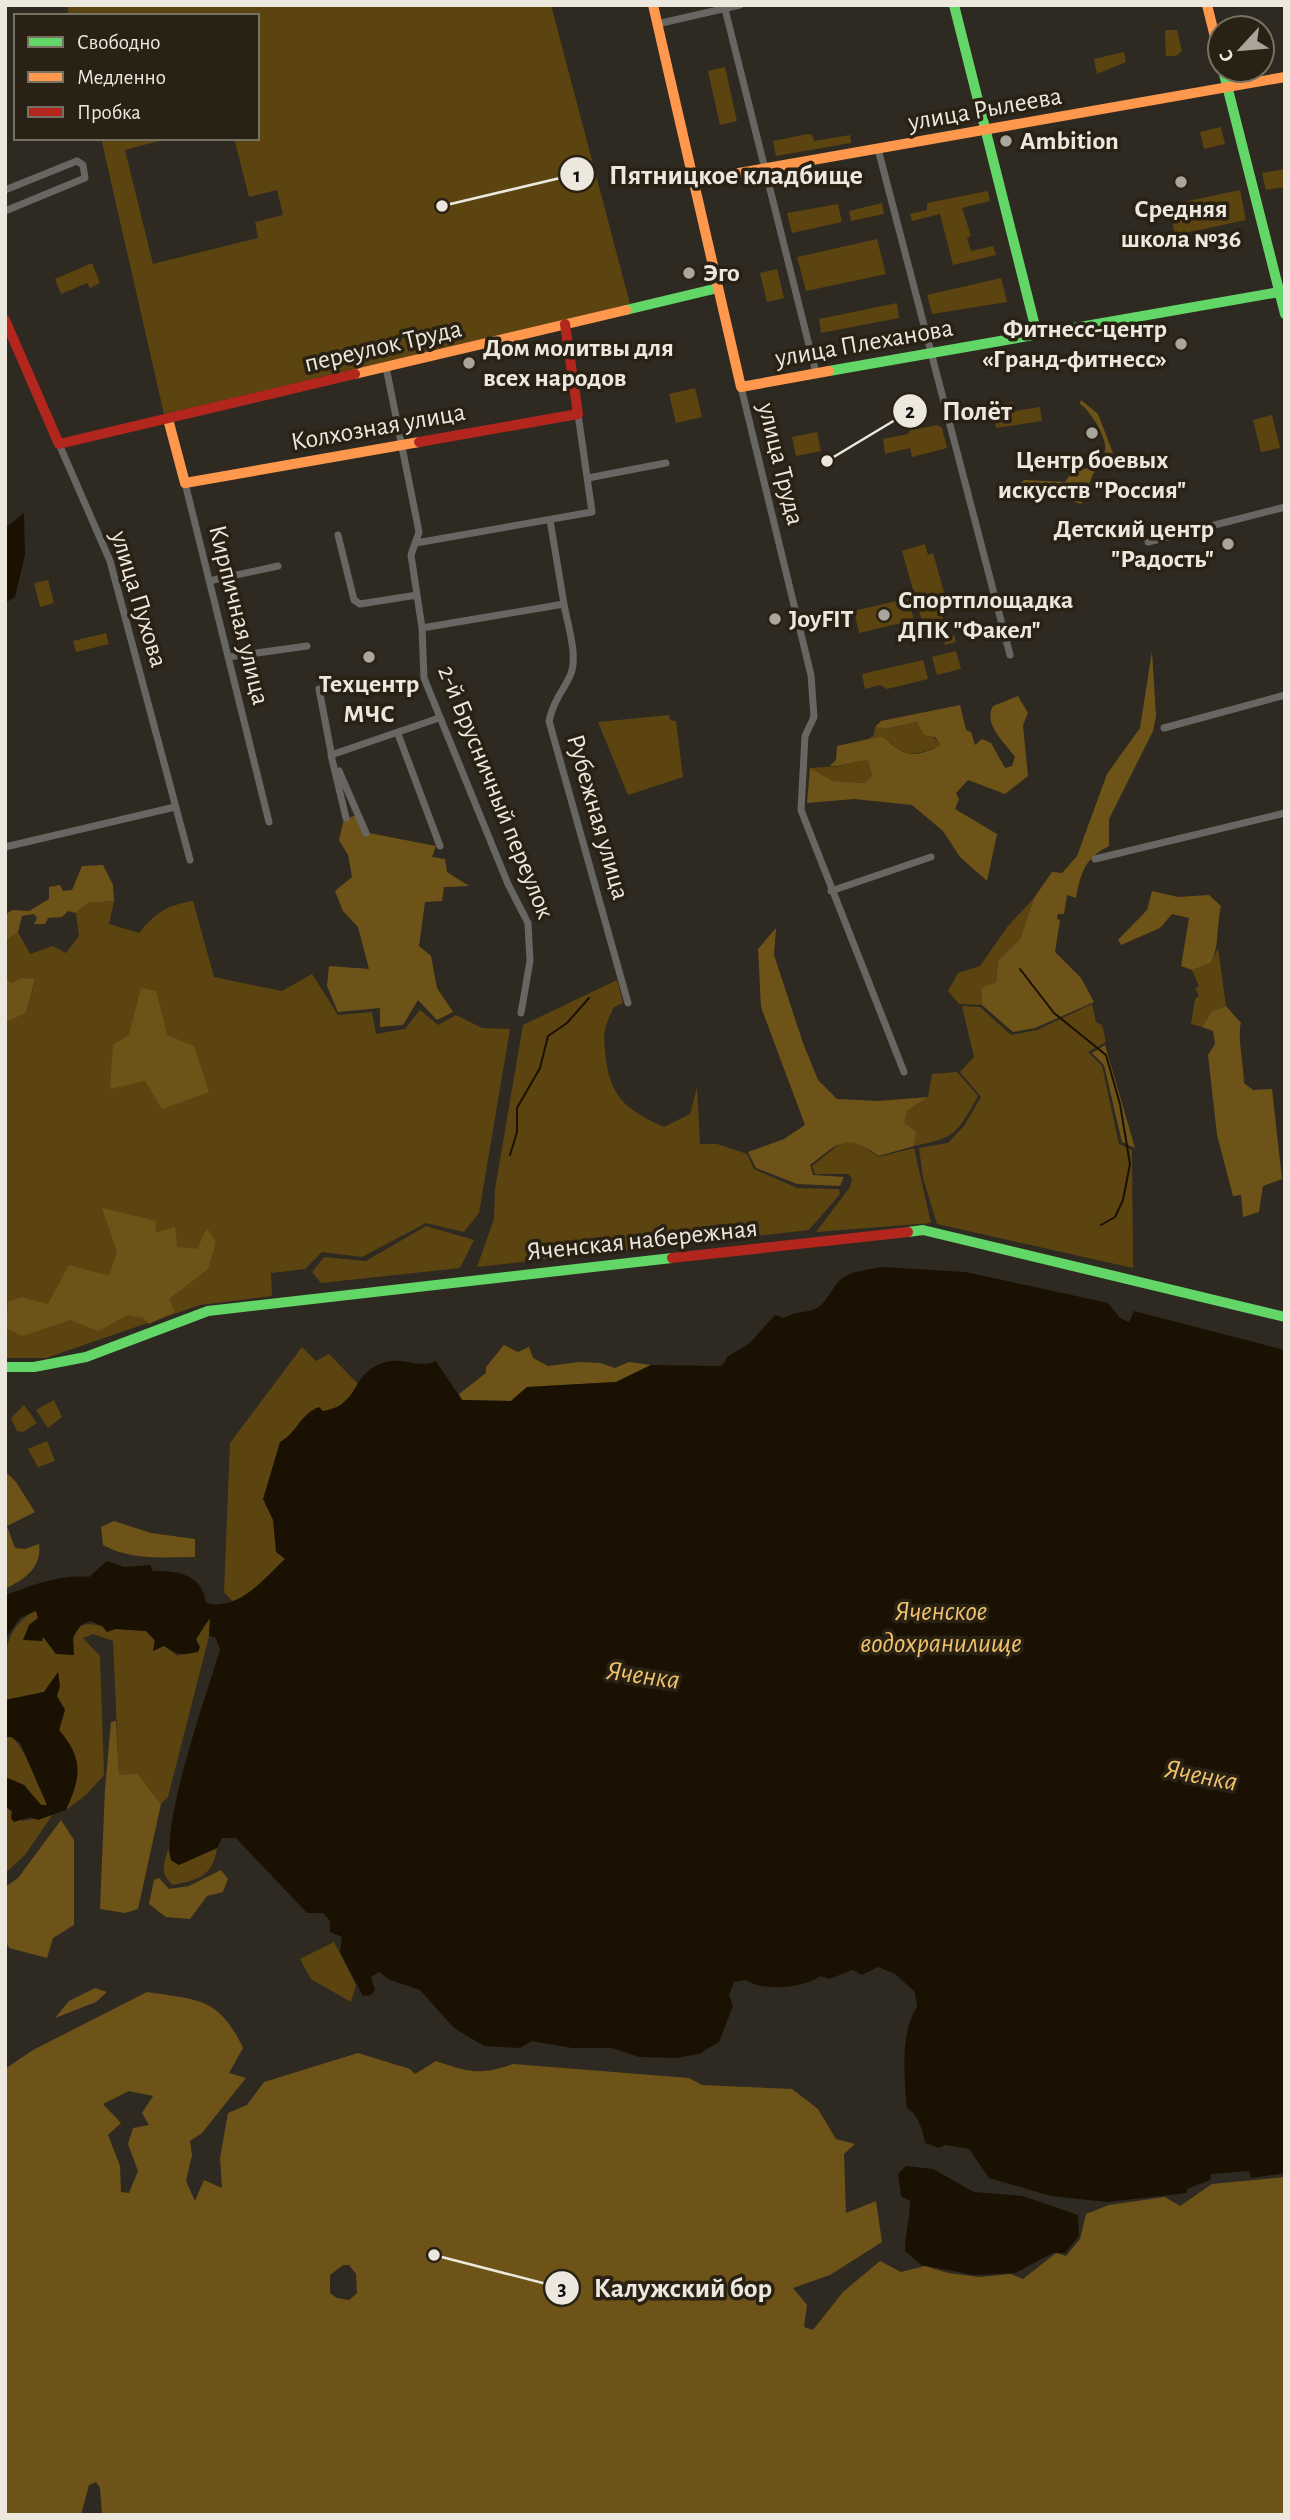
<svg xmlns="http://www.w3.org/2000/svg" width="1290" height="2520" viewBox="0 0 1290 2520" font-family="'Alegreya Sans',sans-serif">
	<rect width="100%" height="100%" fill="#2e2a21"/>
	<path fill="#5c4411" d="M 67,5 L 551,5 L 630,304 L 164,414 L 101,138 L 170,138 L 125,150 L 153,264 L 258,238 L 255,222 L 283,215 L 277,190 L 249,197 L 234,138 L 257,138 L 257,16 L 69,16 Z
		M 1165,30 L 1177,30 L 1182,51 L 1176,56 L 1166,56 Z
		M 1124,52 L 1126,62 L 1097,74 L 1094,59 Z
		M 725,67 L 737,121 L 720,125 L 708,71 Z
		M 1221,127 L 1225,144 L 1204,149 L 1200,132 Z
		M 808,134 L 812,135 L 814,141 L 850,135 L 851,143 L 776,156 L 773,141 Z
		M 1285,169 L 1285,187 L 1266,190 L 1262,173 Z
		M 1240,190 L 1246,220 L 1175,235 L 1169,205 Z
		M 988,191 L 990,201 L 962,208 L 971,236 L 967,238 L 971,251 L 993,246 L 996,255 L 953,265 L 940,214 L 912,221 L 910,214 L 927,210 L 927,203 Z
		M 882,203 L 884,214 L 851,221 L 849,211 Z
		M 838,204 L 842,222 L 792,233 L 787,213 Z
		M 877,239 L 886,274 L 806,291 L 797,257 Z
		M 92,263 L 100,283 L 90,288 L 87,283 L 61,294 L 55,279 Z
		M 777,269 L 784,298 L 767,302 L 760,273 Z
		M 1001,278 L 1007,302 L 932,314 L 927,295 Z
		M 897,303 L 899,318 L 821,333 L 819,319 Z
		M 695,388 L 702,417 L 676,423 L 669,394 Z
		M 1013,402 L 1015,411 L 1040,407 L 1042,421 L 996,428 L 992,405 Z
		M 1272,415 L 1280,448 L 1261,452 L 1253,420 Z
		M 914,424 L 917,429 L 937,425 L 942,428 L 947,448 L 912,457 L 910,448 L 885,454 L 883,439 L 908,434 Z
		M 817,432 L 821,451 L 796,456 L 792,437 Z
		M 925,544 L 928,555 L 933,553 L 949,610 L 941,612 L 948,636 L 954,635 L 956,642 L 945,645 L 939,624 L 924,628 L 902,551 Z
		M 48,580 L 54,603 L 40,607 L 34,583 Z
		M 908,598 L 914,620 L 859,633 L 854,611 Z
		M 106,633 L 109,644 L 76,652 L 73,641 Z
		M 956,651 L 961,669 L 937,675 L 932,657 Z
		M 923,660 L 928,679 L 887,689 L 880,685 L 865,689 L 862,674 Z
		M 669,715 L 670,720 L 676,721 L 683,777 L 628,795 L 598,722 Z
		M 917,722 L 942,745 C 911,757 907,758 882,736 L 868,739 L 874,735 L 875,727 L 884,729 Z
		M 856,760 L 868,761 L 872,775 L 865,783 L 833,781 L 810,768 L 840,766 Z
		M 1034,898 L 1020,939 L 998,961 L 996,982 L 981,988 L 982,1005 L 959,1004 L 948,991 L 958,973 L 980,966 L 1008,926 Z
		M 114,901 L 109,924 L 139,933 C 155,913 167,905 193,901 L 214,977 L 282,991 L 312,974 L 338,1015 L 372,1012 L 376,1034 L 405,1029 L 420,1010 L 438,1025 L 456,1015 L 482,1028 L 510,1029 L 479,1213 L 464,1232 L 426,1223 L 362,1257 L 322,1252 L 305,1269 L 271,1273 L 272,1296 L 200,1305 L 46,1358 L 5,1358 L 5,1023 L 26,1013 L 35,980 L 22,978 L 11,983 L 5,975 L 5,941 L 18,932 L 30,954 L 53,946 L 66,953 L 79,936 L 76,913 L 88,903 Z
		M 1218,948 L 1226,1006 L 1212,1011 L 1202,1027 L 1191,1024 L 1195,999 L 1199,996 L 1195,988 L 1199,986 L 1192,970 L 1211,963 Z
		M 617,980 L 623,1003 L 614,1007 C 603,1029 603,1035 606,1060 C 611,1099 629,1111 664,1127 L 690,1114 L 697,1087 L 700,1144 L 717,1144 L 747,1154 L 754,1169 L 797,1188 L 839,1189 L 840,1194 L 809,1230 L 477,1267 L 494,1219 L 495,1189 L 523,1025 Z
		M 1092,1004 L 1096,1022 L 1102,1025 L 1106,1042 L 1088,1052 L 1102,1066 L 1119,1144 L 1132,1150 L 1133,1268 L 937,1224 L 923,1178 L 919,1148 L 948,1143 L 964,1126 L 981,1097 L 960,1072 L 974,1057 L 962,1006 L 980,1007 L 1011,1035 L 1037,1030 Z
		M 957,1072 L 978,1096 C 957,1133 956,1138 914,1146 L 915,1132 L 903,1123 L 907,1111 L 928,1097 L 932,1074 Z
		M 856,1141 L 879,1157 L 914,1148 L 931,1223 L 816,1232 L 850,1187 L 852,1178 L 848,1174 L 815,1174 L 812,1166 L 842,1142 Z
		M 426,1226 L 474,1240 L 460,1268 L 321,1283 L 312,1272 L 324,1257 L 366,1261 Z
		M 302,1347 L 316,1361 L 329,1354 L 357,1383 L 357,1390 L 336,1409 L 285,1559 L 247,1596 L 232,1601 L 224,1592 L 230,1443 Z
		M 54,1400 L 62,1417 L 48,1428 L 36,1410 Z
		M 24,1405 L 37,1423 L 23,1432 L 17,1431 L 11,1418 Z
		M 47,1441 L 55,1461 L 38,1467 L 28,1449 Z
		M 36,1610 L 38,1618 L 35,1623 L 56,1654 L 71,1650 C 76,1618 86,1623 111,1628 C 123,1630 135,1630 146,1631 L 159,1646 L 164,1646 L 178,1656 L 196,1640 L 210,1616 L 209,1636 L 168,1797 L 161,1804 L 137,1773 L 119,1775 L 113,1641 L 93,1634 L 83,1638 L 100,1656 L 104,1775 L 86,1795 L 66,1810 C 78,1783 79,1753 59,1730 L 65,1710 L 57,1696 L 58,1673 L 44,1692 L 5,1700 C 5,1661 0,1630 36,1610 Z
		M 11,1736 C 22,1744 45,1792 48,1806 L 41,1805 L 24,1785 L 5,1777 L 5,1737 Z
		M 5,1806 L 22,1821 L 45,1817 L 55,1811 L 25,1855 L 5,1873 Z
		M 217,1848 C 213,1876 198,1880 173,1885 C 159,1873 164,1865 168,1849 L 171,1860 L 179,1865 Z
		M 334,1942 L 356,1985 L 351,2002 L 311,1979 L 300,1959 Z"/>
	<path fill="#6e5318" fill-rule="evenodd" d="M 1081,400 L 1098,414 L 1113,453 L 1093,474 L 1081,504 L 1020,484 L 1024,480 L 1065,482 L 1077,464 L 1086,469 C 1091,465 1101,459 1104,454 C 1111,442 1090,410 1080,404 Z
		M 1152,651 L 1156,716 L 1153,731 L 1109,819 L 1109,846 C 1085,858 1081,872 1076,898 L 1067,895 L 1064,914 L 1058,914 L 1057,919 L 1060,920 L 1055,952 L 1081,978 L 1094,1002 L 1035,1028 L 1013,1032 L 982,1005 L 981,988 L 996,982 L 998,961 L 1020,939 L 1034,898 L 1052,872 L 1062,873 L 1077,856 L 1107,774 L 1140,728 Z
		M 1018,696 L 1028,713 L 1023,725 L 1028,776 L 1005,794 L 968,780 L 956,793 L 959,799 L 955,809 L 997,834 L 987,881 L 960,857 L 943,831 L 912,805 L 854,799 L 807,803 L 810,768 L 833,781 L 865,783 L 872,775 L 868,761 C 854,759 844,767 830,766 L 836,760 L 837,746 L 882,736 C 905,757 912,759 941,745 L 935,737 L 924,735 L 917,722 L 884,729 L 875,727 L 881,721 L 960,705 L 966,730 L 971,732 L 975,745 L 982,739 L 991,743 L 1005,768 L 1012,766 L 1015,757 C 1004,741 983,725 993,706 Z
		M 361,814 L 369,833 L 436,846 L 432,857 L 445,859 L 447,872 L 469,886 L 444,887 L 442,901 L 425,902 L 419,946 L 431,956 L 437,988 L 453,1012 L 437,1020 L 418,1000 L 403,1025 L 380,1027 L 380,1008 L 338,1012 L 327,986 L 329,966 L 369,969 L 358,927 L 343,911 L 335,891 L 352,877 L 348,855 L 339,840 L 344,819 Z
		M 103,865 L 113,885 L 114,901 L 88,903 L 76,913 L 68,911 L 62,917 L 48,918 L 45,924 L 34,924 L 37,918 L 34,914 L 22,916 L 18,932 L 5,941 L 5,915 L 12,910 L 29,911 L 49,899 L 49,887 L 60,885 L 63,891 L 72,890 L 82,866 Z
		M 1152,891 L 1178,897 L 1209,895 L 1221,906 C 1216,926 1220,944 1211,963 L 1192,970 L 1181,966 L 1189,918 L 1172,914 L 1160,928 L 1121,945 L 1118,940 L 1147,910 Z
		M 776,928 L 774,955 L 803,1043 L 818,1080 L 837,1099 L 878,1101 L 928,1097 L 907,1111 L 904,1123 L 916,1132 L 914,1146 L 879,1156 C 845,1132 840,1142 810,1165 L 813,1175 L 844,1177 L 840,1186 L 797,1184 L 756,1168 L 748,1152 L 784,1139 L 805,1125 L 761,1007 L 758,949 Z
		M 5,975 L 11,983 L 22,978 L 35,979 L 26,1013 L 5,1023 Z
		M 141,988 L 156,991 L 167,1035 L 194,1046 L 209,1092 L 162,1109 L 145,1081 L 110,1089 L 113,1045 L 129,1035 Z
		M 1226,1006 L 1241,1023 C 1237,1035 1244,1067 1244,1083 L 1253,1090 L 1272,1089 L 1282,1179 L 1263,1186 L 1259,1212 L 1243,1217 L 1241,1195 L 1233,1196 L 1217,1135 L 1208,1055 L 1215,1044 L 1213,1031 L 1202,1027 L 1212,1011 Z
		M 1105,1045 L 1135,1148 L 1122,1142 L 1104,1065 L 1092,1053 Z
		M 102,1208 L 156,1221 L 155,1233 L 175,1227 L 177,1247 L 197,1249 L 207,1228 L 216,1242 L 208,1269 L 169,1299 L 175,1312 L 149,1324 L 144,1318 L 128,1315 L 98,1331 L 70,1320 L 23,1336 L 6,1328 L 8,1302 L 21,1297 L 48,1304 L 69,1265 L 109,1276 L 117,1252 Z
		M 504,1345 L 518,1352 L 529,1347 L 533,1358 L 548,1366 L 579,1362 L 600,1363 L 615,1368 L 629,1362 L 651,1365 L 616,1382 L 527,1387 L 511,1401 L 462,1400 L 459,1394 L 486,1373 L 486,1367 Z
		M 5,1471 L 16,1482 L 35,1512 L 7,1526 L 15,1548 L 25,1549 L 39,1544 C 42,1568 25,1579 5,1589 Z
		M 114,1521 L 151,1533 L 195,1539 L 195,1557 C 163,1557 132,1561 103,1545 L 101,1527 Z
		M 116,1721 L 119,1775 L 137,1773 L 161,1804 L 138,1909 L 125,1913 L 100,1909 L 105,1789 L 111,1722 Z
		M 61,1820 L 74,1840 L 74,1925 L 53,1938 L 47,1958 L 9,1948 L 5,1940 L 5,1887 L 18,1878 Z
		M 221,1870 L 228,1879 L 223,1892 L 207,1896 L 190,1919 L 166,1917 L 149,1904 L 154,1880 L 159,1878 L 169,1889 L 189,1886 Z
		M 95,1988 L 107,1992 L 96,2002 L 55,2018 L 69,2001 Z
		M 147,1992 C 198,2000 219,1997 243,2048 L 229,2073 L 246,2078 L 202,2133 L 190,2141 L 192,2155 L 186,2181 L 195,2201 L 204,2180 L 222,2188 L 220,2158 L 228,2113 L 247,2105 L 264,2082 L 358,2053 L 410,2069 L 415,2074 L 436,2061 C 468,2072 481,2076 513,2064 L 689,2078 L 702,2085 L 792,2089 L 818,2109 L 836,2139 L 855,2144 L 844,2154 L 846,2213 L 876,2201 L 882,2242 L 830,2275 L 793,2288 L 807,2305 L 804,2327 L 813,2330 L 843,2292 L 880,2261 L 901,2272 L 925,2266 L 948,2273 L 979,2277 L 1011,2274 L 1023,2279 L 1056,2253 L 1066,2256 L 1080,2239 L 1086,2214 L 1109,2205 L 1165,2197 L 1180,2206 L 1212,2184 L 1285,2177 L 1285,2515 L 102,2515 L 100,2488 L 96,2482 L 89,2485 L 81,2515 L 5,2515 L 5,2069 L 33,2050 ZM 129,2091 L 153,2096 L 142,2113 L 149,2125 L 133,2128 L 128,2144 L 138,2171 L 129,2193 L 121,2192 L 120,2166 L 108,2135 L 121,2123 L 103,2104 ZM 343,2265 L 349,2265 L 356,2274 L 357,2293 L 349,2300 L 337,2298 L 330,2293 L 330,2275 Z"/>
	<path fill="#1a1103" d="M 24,513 L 25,555 L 15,597 L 5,603 L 5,528 Z
		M 881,1267 L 965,1272 L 1035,1287 L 1108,1303 L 1120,1318 L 1129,1322 L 1134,1311 L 1285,1350 L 1285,2173 L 1251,2178 L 1249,2171 L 1211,2174 L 1210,2180 L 1187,2189 L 1187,2193 L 1107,2202 L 1051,2196 L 989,2178 L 969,2149 L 945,2145 L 939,2148 L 925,2143 C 923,2131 918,2114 907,2108 C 904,2078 900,2032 917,2007 L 915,1992 L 895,1974 L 878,1967 L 862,1975 L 853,1970 L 829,1979 L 820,1976 C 805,1988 762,1992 746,1980 L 734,1982 L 729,1995 L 733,2006 L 719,2042 L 699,2054 L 676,2058 L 639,2057 L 611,2048 L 572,2048 L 532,2041 L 520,2048 L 484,2046 L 454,2028 L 420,1990 L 390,1980 L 379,1972 L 371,1977 L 375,1990 L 371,1995 L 363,1996 L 340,1952 L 342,1937 L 330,1932 L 330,1921 L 323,1913 L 307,1913 L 236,1838 L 222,1838 L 217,1848 L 179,1865 L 171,1860 C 161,1823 207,1693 220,1650 L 216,1638 L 209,1636 L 210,1618 L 196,1639 L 200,1647 L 198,1652 C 179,1655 183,1657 164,1646 L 153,1651 L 155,1640 L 146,1631 L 116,1629 L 107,1632 L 102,1626 L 90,1621 L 81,1625 L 73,1637 L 74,1655 L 56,1654 L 43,1637 L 42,1641 L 23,1640 L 29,1625 L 38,1618 L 36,1611 L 20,1618 L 5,1639 L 5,1595 C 34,1585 59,1574 89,1577 L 107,1561 L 124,1567 L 150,1565 L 153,1571 C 179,1571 202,1574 206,1603 C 238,1612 264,1579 285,1559 L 276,1552 L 273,1520 L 263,1499 L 280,1442 C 298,1432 299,1415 319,1407 L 323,1411 C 356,1406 351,1383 371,1369 C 399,1350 415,1371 436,1361 L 462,1400 L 511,1401 L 527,1387 L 616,1382 L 651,1365 L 722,1366 L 728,1356 L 749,1344 L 775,1315 L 784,1318 C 798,1310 807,1313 815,1309 C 827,1303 831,1289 840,1280 C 850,1271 868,1270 881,1267 Z
		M 58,1672 L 60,1686 L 57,1696 L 65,1710 L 59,1730 C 84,1759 81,1777 66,1810 L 38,1820 L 30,1817 L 14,1822 L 11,1818 L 12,1811 L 5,1806 L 5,1777 L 24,1785 L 41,1805 L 47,1805 L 20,1743 L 11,1737 L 5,1737 L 5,1700 L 44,1692 Z
		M 906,2166 L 933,2169 L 974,2192 L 1023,2196 L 1078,2215 L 1079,2236 L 1065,2253 L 1053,2253 L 1015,2273 L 974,2275 L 921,2265 L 905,2251 C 905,2233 910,2219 910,2201 L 901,2196 L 898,2174 Z"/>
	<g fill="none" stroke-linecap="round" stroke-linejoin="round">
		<path stroke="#1a1103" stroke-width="2" d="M 1020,969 L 1054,1013 L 1106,1055 L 1120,1104 L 1130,1164 L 1123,1200 L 1115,1217 L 1101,1225
			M 510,1155 L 517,1132 L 517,1108 L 540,1068 L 548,1036 L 567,1023 L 589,998"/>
		<path stroke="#686663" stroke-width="7" d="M 724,5 L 816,373
			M 657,24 L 740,5
			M 878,149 L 1010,655
			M 5,190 L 77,161 L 83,165 L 85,178 L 5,211
			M 386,367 L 419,532 L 411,555 L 422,628 L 424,678 L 508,884 L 528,923 L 530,961 L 521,1013
			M 741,387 L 811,675 L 814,717 L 805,736 L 801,810 L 904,1072
			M 59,444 L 110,561 L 190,860
			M 588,478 L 666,463
			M 185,483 L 269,822
			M 338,535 L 354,600 L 360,604 L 417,595
			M 1148,542 L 1285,507
			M 416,543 L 592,512 L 578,414
			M 209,581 L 278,566
			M 564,604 C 567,623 579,657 570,676 C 561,694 554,700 549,721 L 628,1003
			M 422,628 L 564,604 L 550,520
			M 228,657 L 307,646
			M 319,689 L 332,757
			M 1164,728 L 1285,695
			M 398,734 L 440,846
			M 339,771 L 366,833
			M 346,818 L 331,755 L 439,718
			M 5,847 L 175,807
			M 1095,859 L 1285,813
			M 831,891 L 931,857"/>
		<path stroke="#63d668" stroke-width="10" d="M 954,5 L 1037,334
			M 1223,70 L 1285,314
			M 626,310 L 718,288
			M 829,371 L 1285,291
			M 908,1232 L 923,1230 L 1285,1317
			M 5,1367 L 34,1367 L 86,1357 L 208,1311 L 672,1258"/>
		<path stroke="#ff974d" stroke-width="10" d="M 653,5 L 741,387 L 829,371
			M 1207,5 L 1220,57
			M 693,181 L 1285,77
			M 355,374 L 626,310
			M 168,419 L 185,483 L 419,442"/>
		<path stroke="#b3261e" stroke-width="10" d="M 5,320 L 59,444 L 355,374
			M 419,442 L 578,414 L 565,324
			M 672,1258 L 908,1232"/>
	</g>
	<g fill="#aaa69c" stroke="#292113" stroke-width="2.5">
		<circle cx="1006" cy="141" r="7"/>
		<circle cx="1181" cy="182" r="7"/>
		<circle cx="689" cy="273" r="7"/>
		<circle cx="1181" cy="344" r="7"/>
		<circle cx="469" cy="363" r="7"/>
		<circle cx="1092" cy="433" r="7"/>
		<circle cx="1228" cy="544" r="7"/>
		<circle cx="884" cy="615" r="7"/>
		<circle cx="775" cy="619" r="7"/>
		<circle cx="369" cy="657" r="7"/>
	</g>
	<g text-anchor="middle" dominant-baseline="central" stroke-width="7" stroke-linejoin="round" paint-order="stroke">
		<g font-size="26" fill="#ede8de" stroke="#292113">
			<text transform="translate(985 109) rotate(-10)">улица Рылеева</text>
			<text transform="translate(864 343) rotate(-10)">улица Плеханова</text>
			<text transform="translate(383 346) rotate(-13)">переулок Труда</text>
			<text transform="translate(378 427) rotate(-10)">Колхозная улица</text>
			<text transform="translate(781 464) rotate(76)">улица Труда</text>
			<text transform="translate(139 599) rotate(73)">улица Пухова</text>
			<text transform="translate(239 615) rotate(76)">Кирпичная улица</text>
			<text transform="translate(496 792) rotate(68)">2-й Брусничный переулок</text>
			<text transform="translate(598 817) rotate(74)">Рубежная улица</text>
			<text transform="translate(642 1240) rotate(-6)">Яченская набережная</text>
		</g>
		<g font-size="26" font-weight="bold" fill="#ede8de" stroke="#292113" text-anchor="start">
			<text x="1020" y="141">Ambition</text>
			<text x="1181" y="209" text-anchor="middle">Средняя<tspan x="1181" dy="30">школа №36</tspan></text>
			<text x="703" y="273">Эго</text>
			<text x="1167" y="329" text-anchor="end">Фитнесс-центр<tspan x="1167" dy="30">«Гранд-фитнесс»</tspan></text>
			<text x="483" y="348">Дом молитвы для<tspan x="483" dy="30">всех народов</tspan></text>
			<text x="1092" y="460" text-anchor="middle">Центр боевых<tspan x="1092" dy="30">искусств "Россия"</tspan></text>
			<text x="1214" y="529" text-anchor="end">Детский центр<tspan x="1214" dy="30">"Радость"</tspan></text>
			<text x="898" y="600">Спортплощадка<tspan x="898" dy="30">ДПК "Факел"</tspan></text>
			<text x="789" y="619">JoyFIT</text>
			<text x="369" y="684" text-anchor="middle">Техцентр<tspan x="369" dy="30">МЧС</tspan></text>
		</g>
		<g font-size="28" font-style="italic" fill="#f2c36a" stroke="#292113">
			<text x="941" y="1612">Яченское<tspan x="941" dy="32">водохранилище</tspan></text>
			<text transform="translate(643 1676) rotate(8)">Яченка</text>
			<text transform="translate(1201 1776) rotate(11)">Яченка</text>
		</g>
	</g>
	<path fill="none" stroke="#ede8de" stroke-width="2.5" d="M442 206L577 174M827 461L910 411M434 2255L562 2288"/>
	<g fill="#ede8de" stroke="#292113" stroke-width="2.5">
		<circle cx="442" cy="206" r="7"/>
		<circle cx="827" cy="461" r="7"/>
		<circle cx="434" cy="2255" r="7"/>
		<circle cx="577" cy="174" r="18"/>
		<circle cx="910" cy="411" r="18"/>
		<circle cx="562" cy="2288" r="18"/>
	</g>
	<g font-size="21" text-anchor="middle" font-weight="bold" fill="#111">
		<text x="577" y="182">1</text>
		<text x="910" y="418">2</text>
		<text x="562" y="2295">3</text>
	</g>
	<g font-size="28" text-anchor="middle" font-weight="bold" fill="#ede8de" stroke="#292113" stroke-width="7" stroke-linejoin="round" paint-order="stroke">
		<text x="736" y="184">Пятницкое кладбище</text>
		<text x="977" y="420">Полёт</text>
		<text x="683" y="2297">Калужский бор</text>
	</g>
	<rect width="1290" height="2520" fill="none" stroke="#ede8de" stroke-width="14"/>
	<rect x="14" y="14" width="245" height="126" fill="#292113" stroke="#777164" stroke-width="2"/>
	<rect x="28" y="37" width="35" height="10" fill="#63d668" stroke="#777164" stroke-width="2"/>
	<text x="77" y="49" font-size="21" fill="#ede8de">Свободно</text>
	<rect x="28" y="72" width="35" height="10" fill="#ff974d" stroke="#777164" stroke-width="2"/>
	<text x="77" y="84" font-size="21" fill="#ede8de">Медленно</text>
	<rect x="28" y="107" width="35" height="10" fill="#b3261e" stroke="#777164" stroke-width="2"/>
	<text x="77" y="119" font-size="21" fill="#ede8de">Пробка</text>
	<g transform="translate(1241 49) rotate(244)"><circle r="33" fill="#292113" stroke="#777164" stroke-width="2"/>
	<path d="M0-5L12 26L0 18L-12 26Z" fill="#aaa69c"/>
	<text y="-10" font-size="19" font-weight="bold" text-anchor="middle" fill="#ede8de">С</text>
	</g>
</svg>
